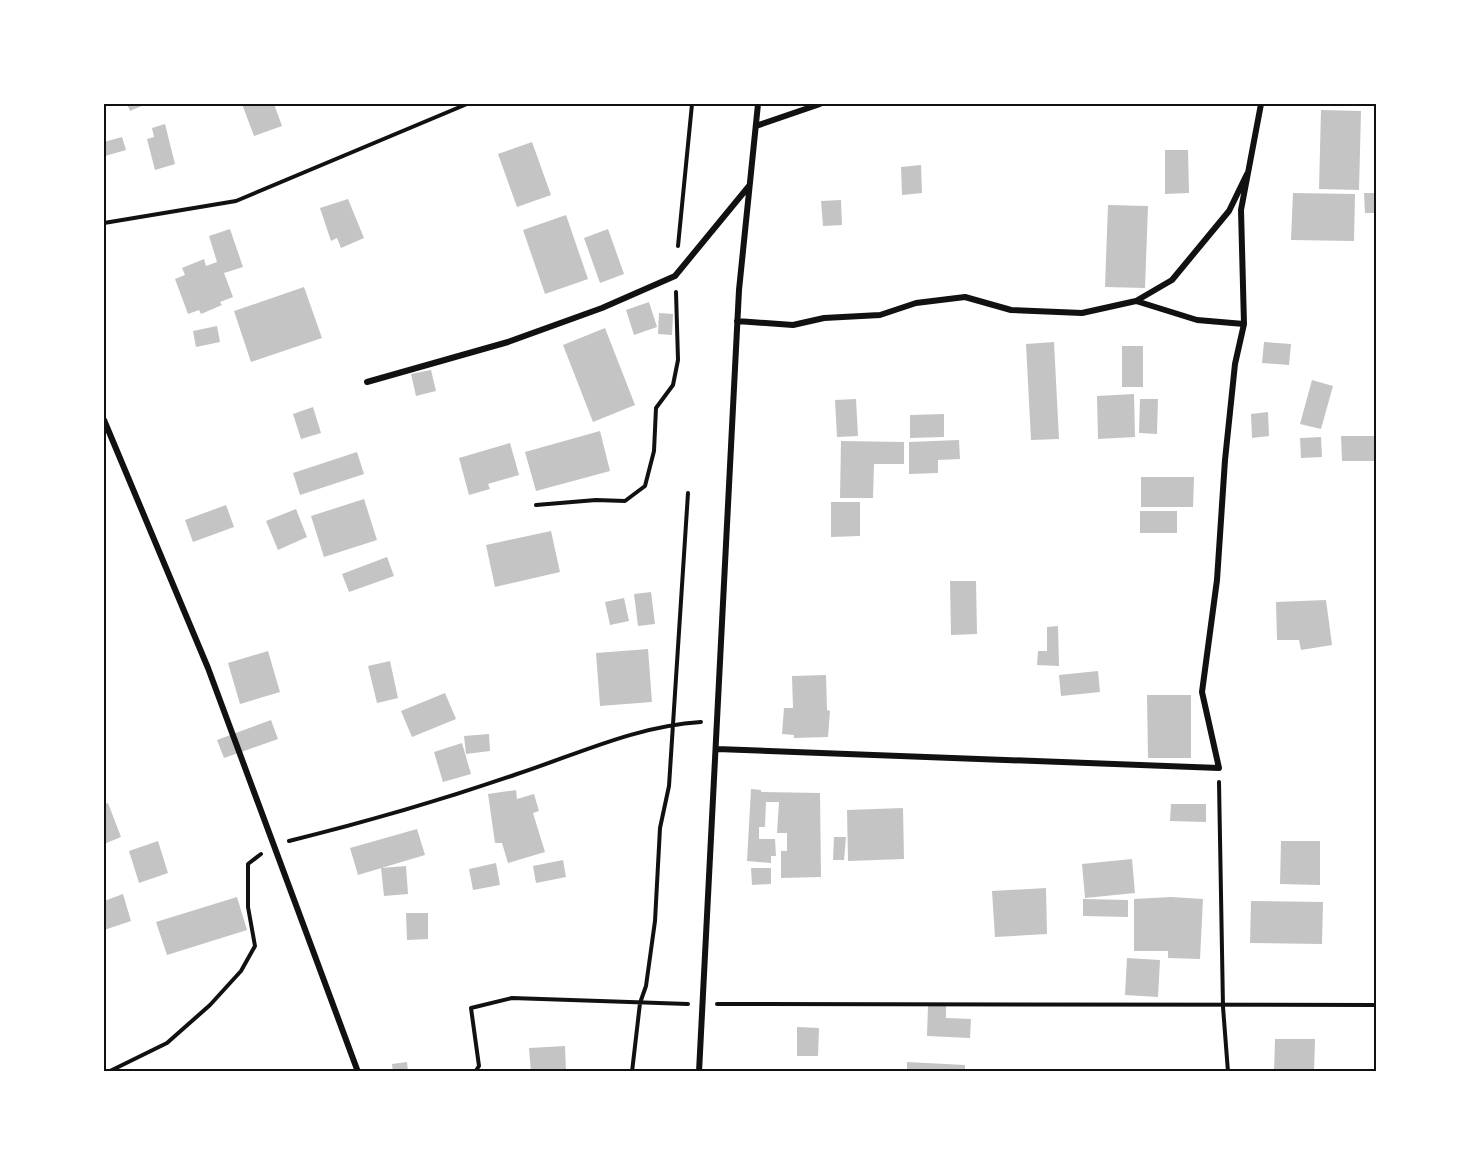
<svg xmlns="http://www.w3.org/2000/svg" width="1480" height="1175" viewBox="0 0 1480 1175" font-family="'Alegreya Sans',sans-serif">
	<rect width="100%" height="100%" fill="#fff"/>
	<path fill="#c4c4c4" d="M 127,104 L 146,104 L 130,111 Z
		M 242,104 L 274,104 L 282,126 L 254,136 Z
		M 1321,110 L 1361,111 L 1359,190 L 1319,189 Z
		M 165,124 L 175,164 L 155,170 L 147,139 L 154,137 L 152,128 Z
		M 122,137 L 126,150 L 105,156 L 104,142 Z
		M 532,142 L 551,195 L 517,207 L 498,154 Z
		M 1165,150 L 1188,150 L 1189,193 L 1165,194 Z
		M 921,165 L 922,193 L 902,195 L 901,167 Z
		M 1293,193 L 1355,194 L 1354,241 L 1291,240 Z
		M 1364,193 L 1376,193 L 1376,213 L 1365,213 Z
		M 348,199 L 364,238 L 341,248 L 337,238 L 331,241 L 320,208 Z
		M 841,200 L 842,225 L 823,226 L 821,201 Z
		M 1108,205 L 1148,206 L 1145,288 L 1105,287 Z
		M 566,215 L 588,279 L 545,294 L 523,230 Z
		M 230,229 L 243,267 L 224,273 L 233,297 L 220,302 L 222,305 L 201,314 L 199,310 L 188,314 L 175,279 L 185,275 L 182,268 L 204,259 L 206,266 L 217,262 L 209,236 Z
		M 608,229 L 624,274 L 600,283 L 584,238 Z
		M 304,287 L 322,338 L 251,362 L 234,311 Z
		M 649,302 L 657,327 L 634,335 L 626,310 Z
		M 659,313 L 673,314 L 672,335 L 658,334 Z
		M 217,326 L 220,342 L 196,347 L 193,331 Z
		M 605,328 L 635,405 L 593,422 L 563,345 Z
		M 1054,342 L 1059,439 L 1031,440 L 1026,344 Z
		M 1264,342 L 1291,344 L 1289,365 L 1262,363 Z
		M 1122,346 L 1143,346 L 1143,387 L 1122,387 Z
		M 431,370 L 436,391 L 416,396 L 411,374 Z
		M 1312,380 L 1333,386 L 1321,429 L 1300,424 Z
		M 1134,394 L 1135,437 L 1098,439 L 1097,396 Z
		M 856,399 L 858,436 L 837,437 L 835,400 Z
		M 1140,399 L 1158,399 L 1157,434 L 1139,433 Z
		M 313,407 L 321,433 L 301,439 L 293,414 Z
		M 1268,412 L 1269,436 L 1252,438 L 1251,414 Z
		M 944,414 L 944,437 L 910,438 L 910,415 Z
		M 600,431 L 610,471 L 536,491 L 525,452 Z
		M 1341,436 L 1376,436 L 1376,461 L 1342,461 Z
		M 1321,437 L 1322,457 L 1301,458 L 1300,438 Z
		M 959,440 L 960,459 L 938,460 L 938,473 L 909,474 L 909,442 Z
		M 841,441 L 904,442 L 904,464 L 874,464 L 873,498 L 840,498 Z
		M 510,443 L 519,475 L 488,484 L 490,489 L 469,495 L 459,458 Z
		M 357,452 L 364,474 L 300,495 L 293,473 Z
		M 1141,477 L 1194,477 L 1193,507 L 1141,507 Z
		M 364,499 L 377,540 L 324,557 L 311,516 Z
		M 831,502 L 860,502 L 860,536 L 831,537 Z
		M 226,505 L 234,527 L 193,542 L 185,520 Z
		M 296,509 L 307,537 L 278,550 L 266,521 Z
		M 1140,511 L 1177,511 L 1177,533 L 1140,533 Z
		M 551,531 L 560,572 L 495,587 L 486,545 Z
		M 387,557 L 394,576 L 349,592 L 342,574 Z
		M 950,581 L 976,581 L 977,634 L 951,635 Z
		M 651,592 L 655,624 L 638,626 L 634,594 Z
		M 624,598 L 629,621 L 610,625 L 605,602 Z
		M 1326,600 L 1332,645 L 1301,650 L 1299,640 L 1277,640 L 1276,602 Z
		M 1058,626 L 1059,666 L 1037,665 L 1038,651 L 1047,651 L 1047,627 Z
		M 648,649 L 652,702 L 600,706 L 596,653 Z
		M 268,651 L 280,692 L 240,704 L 228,663 Z
		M 390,661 L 398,698 L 377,703 L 368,666 Z
		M 1098,671 L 1100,692 L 1061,696 L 1059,675 Z
		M 826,675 L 827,710 L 830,711 L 828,737 L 794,738 L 794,735 L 782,734 L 784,708 L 793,708 L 792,676 Z
		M 445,693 L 456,719 L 412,737 L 401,711 Z
		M 1147,695 L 1191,695 L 1191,758 L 1148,758 Z
		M 271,720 L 278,739 L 224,758 L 217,740 Z
		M 489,734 L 490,751 L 466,754 L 464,736 Z
		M 462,743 L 471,774 L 443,782 L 434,752 Z
		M 751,789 L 761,790 L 761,792 L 820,793 L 821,877 L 781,878 L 781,851 L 787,851 L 787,833 L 777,833 L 779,802 L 766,802 L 765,827 L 759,827 L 759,839 L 775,839 L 776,856 L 771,856 L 771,863 L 747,861 Z
		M 516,790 L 517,799 L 534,794 L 539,811 L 533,813 L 545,852 L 508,863 L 502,843 L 495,843 L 488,794 Z
		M 108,803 L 121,837 L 104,844 L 104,804 Z
		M 1171,804 L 1206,804 L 1206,822 L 1170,821 Z
		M 903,808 L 904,859 L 848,861 L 847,810 Z
		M 417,829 L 425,855 L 358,875 L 350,848 Z
		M 834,837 L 846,837 L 844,860 L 833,860 Z
		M 158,841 L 168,873 L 139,883 L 129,851 Z
		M 1281,841 L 1320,841 L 1320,885 L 1280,884 Z
		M 1132,859 L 1135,893 L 1085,898 L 1082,864 Z
		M 563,860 L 566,877 L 536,883 L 533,866 Z
		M 496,863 L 500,885 L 473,890 L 469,869 Z
		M 406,866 L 408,894 L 384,896 L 381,868 Z
		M 751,868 L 771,868 L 771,884 L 752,885 Z
		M 1046,888 L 1047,934 L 995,937 L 992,891 Z
		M 123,894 L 131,921 L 104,930 L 104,901 Z
		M 237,897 L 247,930 L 167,955 L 156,922 Z
		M 1171,897 L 1203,899 L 1200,959 L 1168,958 L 1168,951 L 1134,951 L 1134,899 Z
		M 1083,899 L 1128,900 L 1128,917 L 1083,916 Z
		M 1251,901 L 1323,902 L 1322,944 L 1250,943 Z
		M 406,913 L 428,913 L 428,939 L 407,940 Z
		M 1127,958 L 1160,960 L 1158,997 L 1125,995 Z
		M 928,1006 L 946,1006 L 946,1018 L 971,1019 L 970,1038 L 927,1036 Z
		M 797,1027 L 819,1028 L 818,1056 L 797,1056 Z
		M 1275,1039 L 1315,1039 L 1314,1072 L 1274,1072 Z
		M 565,1046 L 566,1072 L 531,1072 L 529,1048 Z
		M 407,1062 L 408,1072 L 393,1072 L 392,1064 Z
		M 907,1062 L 965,1065 L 965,1072 L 907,1072 Z"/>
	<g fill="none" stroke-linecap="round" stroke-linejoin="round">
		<path stroke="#111" stroke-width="4" d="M 104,223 L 236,201 L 467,104
			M 678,246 L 692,104
			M 536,505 L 596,500 L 625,501 L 645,486 L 654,451 L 656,408 L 673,385 L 678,360 L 676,292
			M 1219,782 L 1223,1007 L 1228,1072
			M 289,841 C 366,822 442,800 517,774 C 578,754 636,726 701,722
			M 717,1004 L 1376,1005
			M 108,1072 L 167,1043 L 210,1005 L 241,971 L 255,946 L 248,907 L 248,864 L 261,854
			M 475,1072 L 479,1066 L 471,1008 L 512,998 L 688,1004
			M 632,1072 L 640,1003 L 646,986 L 655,921 L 660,828 L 669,786 L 688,493"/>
		<path stroke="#111" stroke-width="6" d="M 756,126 L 820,104
			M 1136,301 L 1197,320 L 1244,324
			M 737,321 L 793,325 L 824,318 L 880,315 L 916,303 L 965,297 L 1011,310 L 1082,313 L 1136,301 L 1172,280 L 1229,211 L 1247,174
			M 367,382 L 508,342 L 602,308 L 675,276 L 749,186
			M 104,420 L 208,668 L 358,1072
			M 717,749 L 1219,768 L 1202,692 L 1217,580 L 1225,460 L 1235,364 L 1244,324 L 1241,210 L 1261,104
			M 699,1072 L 739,290 L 758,104"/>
	</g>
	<rect width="1480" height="1175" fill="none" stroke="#ffffff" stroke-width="210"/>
	<rect x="105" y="105" width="1270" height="965" fill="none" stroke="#111" stroke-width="2"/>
</svg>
